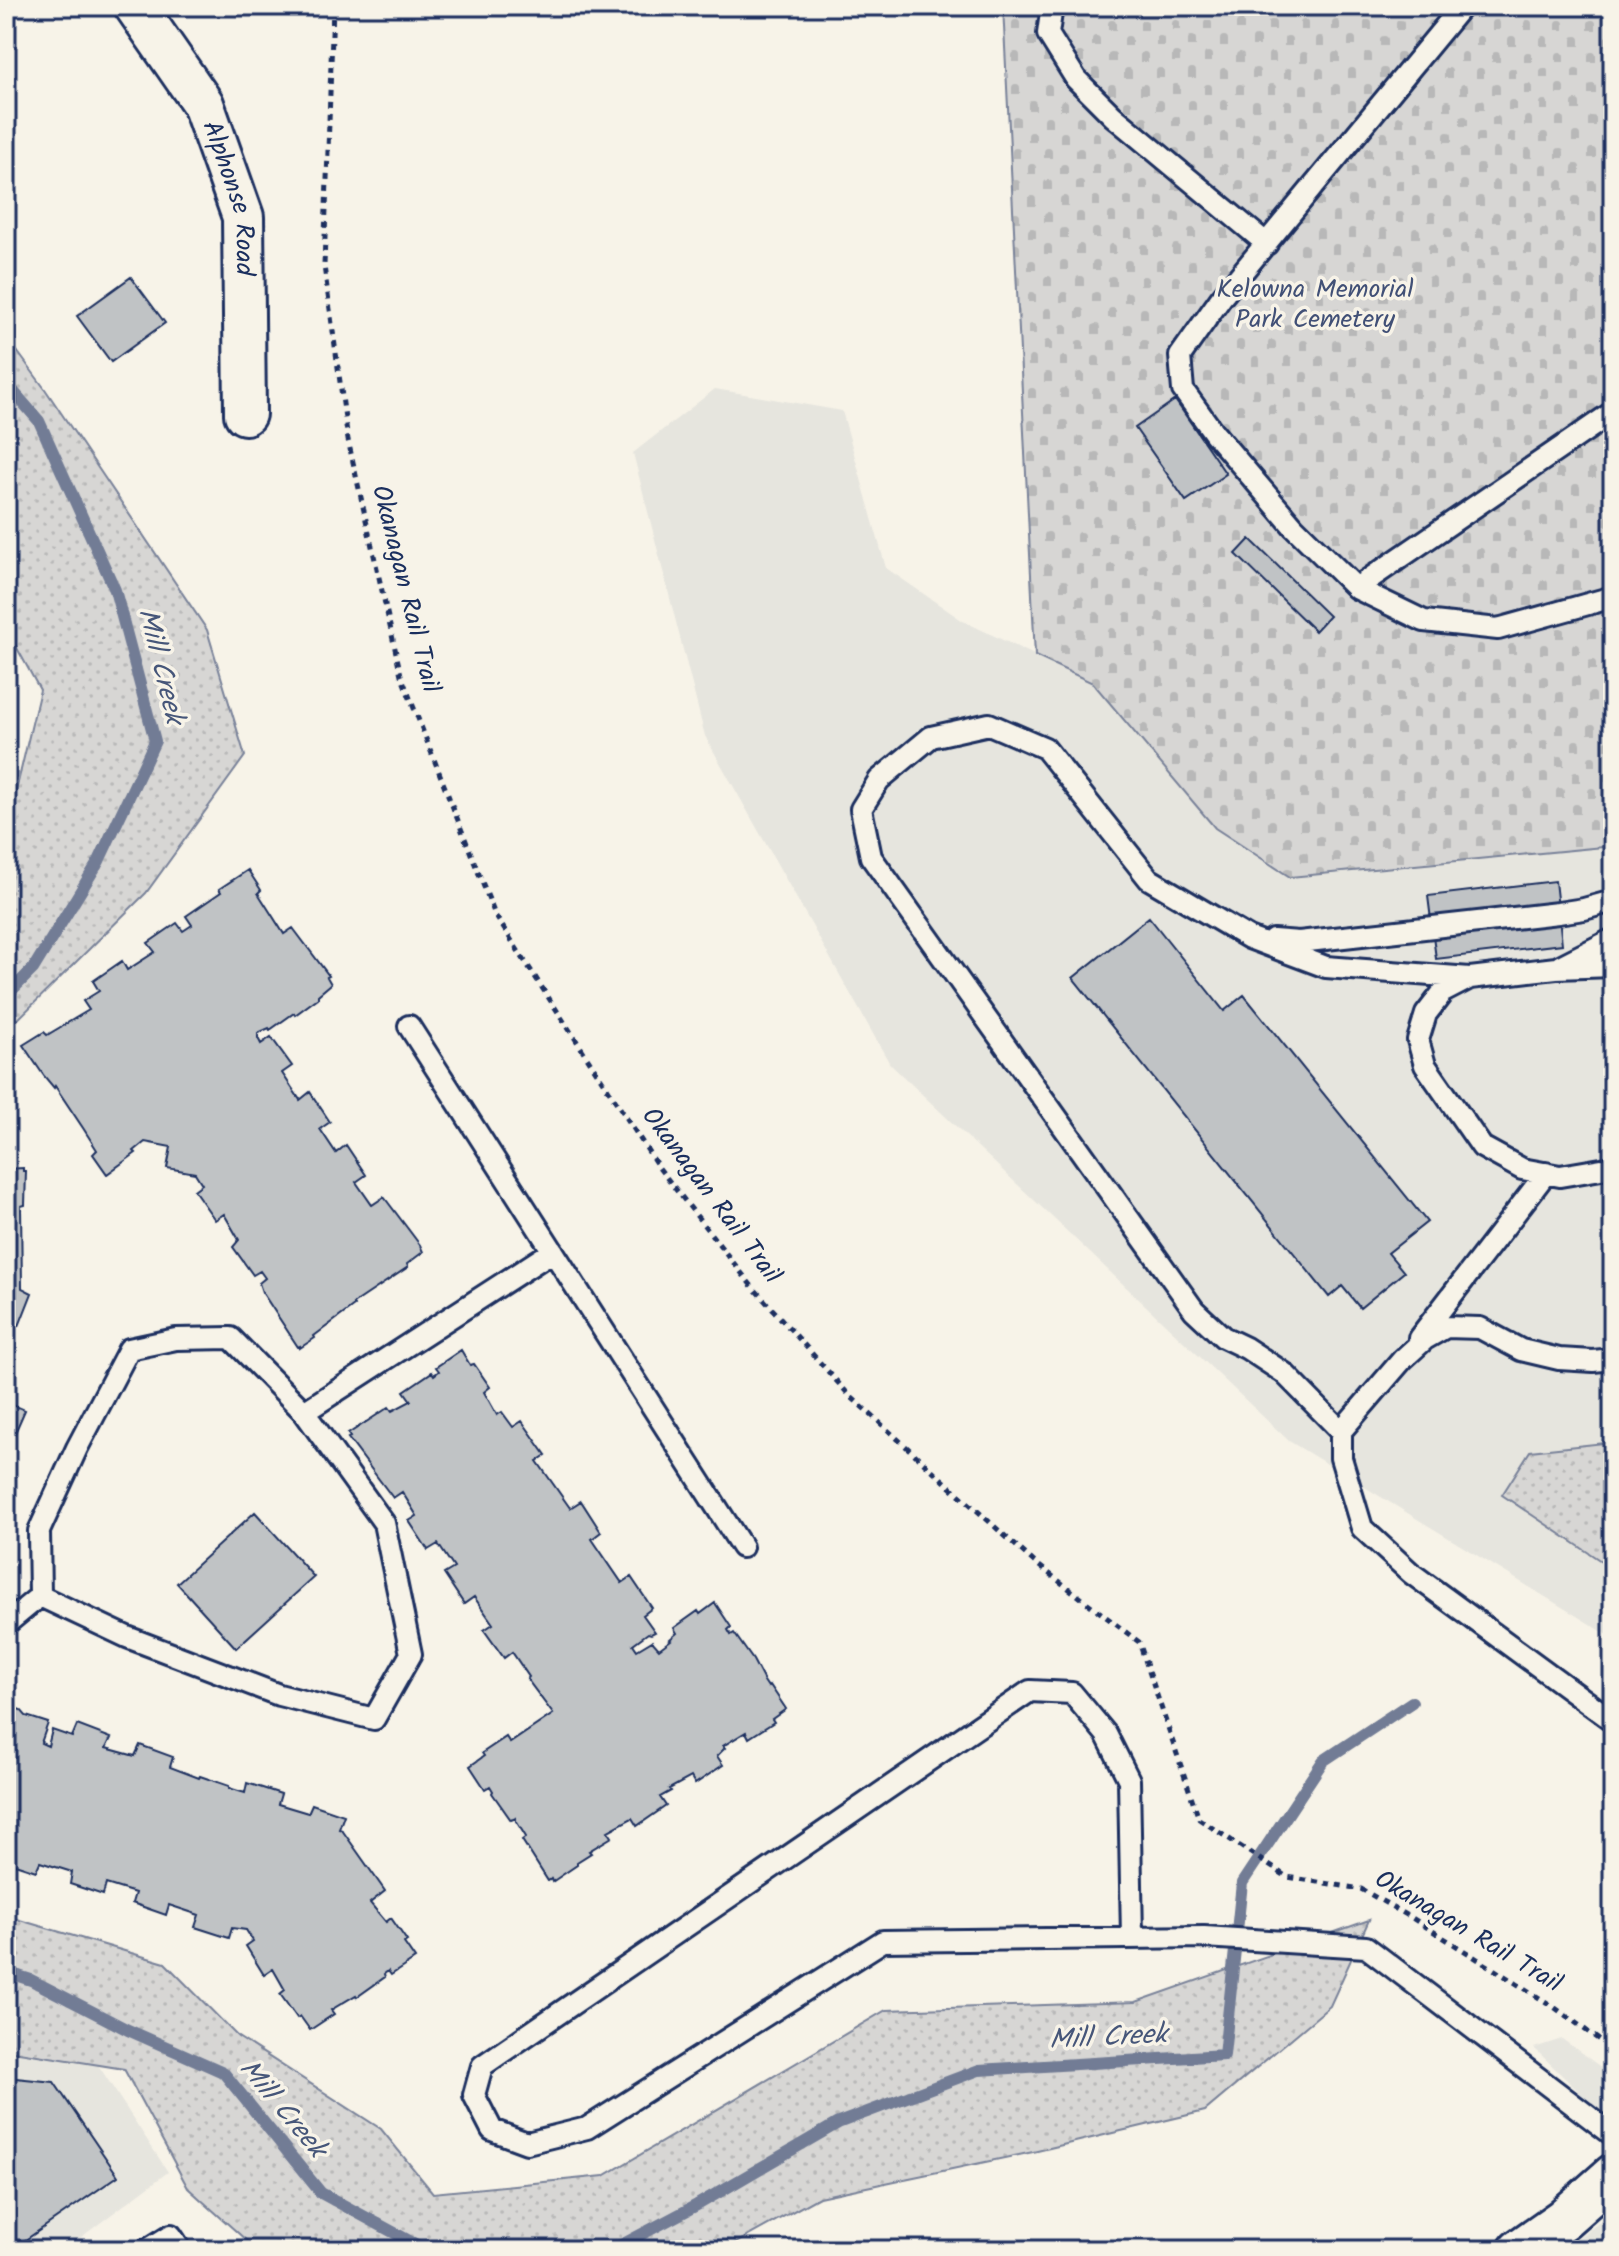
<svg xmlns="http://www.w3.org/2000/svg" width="1619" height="2256" viewBox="0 0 1619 2256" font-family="Kalam,sans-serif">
	<defs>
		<pattern id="cemetery-stones" width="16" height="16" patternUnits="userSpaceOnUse" patternTransform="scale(2)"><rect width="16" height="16" fill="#d7d6d4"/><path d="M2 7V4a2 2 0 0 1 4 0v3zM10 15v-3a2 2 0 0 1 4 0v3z" fill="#b8b8b8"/></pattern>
		<pattern id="park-dots" width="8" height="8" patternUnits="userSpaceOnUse" patternTransform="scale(2)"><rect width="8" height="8" fill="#d7d6d4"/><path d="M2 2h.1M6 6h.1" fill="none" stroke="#b8b8b8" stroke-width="1.8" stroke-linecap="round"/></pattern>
	</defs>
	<rect width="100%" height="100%" fill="#f7f3e8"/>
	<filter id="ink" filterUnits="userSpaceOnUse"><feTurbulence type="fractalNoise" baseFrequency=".0125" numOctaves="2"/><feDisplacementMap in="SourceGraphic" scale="16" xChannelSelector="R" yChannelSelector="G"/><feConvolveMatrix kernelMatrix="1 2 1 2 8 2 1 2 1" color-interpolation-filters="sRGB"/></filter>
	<g filter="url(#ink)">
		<path fill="#e6e5de" d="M 715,389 L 842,411 L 886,568 L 963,621 L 1093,683 L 1215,828 L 1289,877 L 1613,846 L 1613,1442 L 1530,1451 L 1503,1495 L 1613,1569 L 1613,1638 L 1289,1441 L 890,1064 L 705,736 L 633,453 Z
			M 1562,2039 L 1613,2076 L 1613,2125 L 1534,2048 Z
			M 6,2051 L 89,2051 L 168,2172 L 64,2250 L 6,2250 Z
			M 1613,2210 L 1613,2250 L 1560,2250 L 1596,2225 Z"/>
		<path fill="url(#cemetery-stones)" stroke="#798299" stroke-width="2" d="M 1003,6 L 1613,6 L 1613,846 L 1290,877 L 1215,828 L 1093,683 L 1035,656 Z"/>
		<path fill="url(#park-dots)" stroke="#798299" stroke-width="2" d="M 6,336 L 45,389 L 207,630 L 245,756 L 146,893 L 6,1031 L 6,819 L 10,816 L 40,690 L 6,628 Z
			M 1613,1442 L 1613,1569 L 1502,1495 L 1530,1451 Z
			M 6,1916 L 165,1963 L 238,2037 L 381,2129 L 433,2193 L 604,2176 L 886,2010 L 1136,2002 L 1369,1920 L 1330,2006 L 1205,2111 L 1033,2152 L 819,2197 L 723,2250 L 257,2250 L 188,2188 L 124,2069 L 6,2050 Z"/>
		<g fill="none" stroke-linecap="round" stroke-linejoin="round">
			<path stroke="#727c95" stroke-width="12" d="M 6,383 L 39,421 L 115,590 L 155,741 L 99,861 L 33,969 L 6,996
				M 6,1972 L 31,1980 L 128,2030 L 223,2072 L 321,2193 L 426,2250
				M 612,2250 L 697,2205 L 838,2123 L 979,2070 L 1224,2055 L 1242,1883 L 1323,1761 L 1412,1702"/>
		</g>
		<path fill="#c0c3c5" stroke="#1b2f5e" stroke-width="2" d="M 131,277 L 165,323 L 111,362 L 77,316 Z
			M 1175,400 L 1226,474 L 1186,501 L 1135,428 Z
			M 1250,539 L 1329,616 L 1315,631 L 1236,554 Z
			M 248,870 L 261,890 L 258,893 L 284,934 L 293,928 L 329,976 L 327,977 L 331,984 L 318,995 L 318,998 L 295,1015 L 294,1013 L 270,1030 L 269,1028 L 258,1033 L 258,1038 L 261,1044 L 271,1037 L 292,1066 L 282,1073 L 300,1100 L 310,1092 L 330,1122 L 320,1129 L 336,1153 L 346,1145 L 366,1175 L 356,1182 L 372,1205 L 384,1197 L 420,1245 L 423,1252 L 407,1264 L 408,1267 L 353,1304 L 354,1306 L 314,1336 L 315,1338 L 300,1348 L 300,1346 L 298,1347 L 262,1292 L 259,1283 L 265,1278 L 260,1271 L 253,1275 L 233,1247 L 239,1240 L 224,1214 L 215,1220 L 194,1190 L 202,1184 L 195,1173 L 167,1168 L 171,1147 L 145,1142 L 134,1151 L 136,1153 L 107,1174 L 93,1154 L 97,1150 L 83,1128 L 55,1086 L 54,1088 L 44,1076 L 23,1045 L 44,1032 L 47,1035 L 89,1010 L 83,1001 L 99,991 L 93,981 L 122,961 L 127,970 L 155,952 L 148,943 L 177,923 L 183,931 L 192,925 L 186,916 L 221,892 L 219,889 Z
			M 1555,881 L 1562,944 L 1436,959 L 1428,896 Z
			M 1149,917 L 1224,1011 L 1244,995 L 1427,1222 L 1388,1253 L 1404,1272 L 1360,1308 L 1342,1286 L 1329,1297 L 1073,978 Z
			M 23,1168 L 23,1171 L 26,1171 L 25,1205 L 21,1206 L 22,1288 L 32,1293 L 19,1326 L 11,1322 L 6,1334 L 6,1169 Z
			M 461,1350 L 470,1365 L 474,1364 L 490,1387 L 484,1392 L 497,1415 L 502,1412 L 513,1427 L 522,1421 L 546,1455 L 537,1461 L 570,1508 L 581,1501 L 601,1532 L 592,1539 L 622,1583 L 631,1577 L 652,1608 L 643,1615 L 655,1632 L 651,1634 L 648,1633 L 633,1644 L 637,1650 L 652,1641 L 659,1649 L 671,1640 L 670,1639 L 677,1633 L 674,1628 L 698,1611 L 700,1614 L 715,1603 L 731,1627 L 728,1630 L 731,1635 L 734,1633 L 753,1660 L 764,1681 L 768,1687 L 770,1685 L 786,1709 L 772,1719 L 774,1722 L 749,1738 L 746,1732 L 723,1746 L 725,1748 L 717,1756 L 723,1765 L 695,1784 L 691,1777 L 669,1789 L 671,1791 L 660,1797 L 666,1806 L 637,1826 L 632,1818 L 608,1831 L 612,1837 L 589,1851 L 591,1853 L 577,1862 L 577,1865 L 552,1882 L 551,1879 L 548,1881 L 522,1840 L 526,1837 L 516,1821 L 516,1818 L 511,1820 L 492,1793 L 493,1791 L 490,1786 L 485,1789 L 470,1766 L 484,1756 L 482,1753 L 506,1737 L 510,1743 L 553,1714 L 527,1679 L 529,1677 L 512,1652 L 504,1658 L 484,1630 L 493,1624 L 474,1597 L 464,1604 L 444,1574 L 454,1568 L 438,1544 L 428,1550 L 409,1521 L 417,1516 L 402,1492 L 393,1498 L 348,1438 L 350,1437 L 348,1434 L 389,1407 L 392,1411 L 411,1401 L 404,1391 L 432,1372 L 434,1375 L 439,1371 L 436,1367 Z
			M 6,1402 L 25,1410 L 7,1451 L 6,1451 Z
			M 255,1512 L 314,1577 L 236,1648 L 177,1583 Z
			M 6,1705 L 21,1710 L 26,1716 L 48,1723 L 41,1743 L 48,1746 L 52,1730 L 72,1737 L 77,1725 L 111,1738 L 106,1748 L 135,1756 L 140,1745 L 173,1757 L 170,1767 L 199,1778 L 200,1776 L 229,1786 L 229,1788 L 232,1789 L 245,1793 L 247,1783 L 281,1794 L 278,1804 L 308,1813 L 312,1804 L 344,1815 L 339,1829 L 342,1830 L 385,1891 L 370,1903 L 386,1922 L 391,1918 L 407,1941 L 404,1943 L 415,1959 L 391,1975 L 388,1971 L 384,1974 L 385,1977 L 357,1997 L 356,1995 L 331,2010 L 334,2014 L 310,2030 L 300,2016 L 297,2018 L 280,1994 L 285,1990 L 273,1969 L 264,1975 L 246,1946 L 253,1941 L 246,1930 L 232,1928 L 229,1938 L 195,1927 L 199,1915 L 169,1905 L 166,1915 L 132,1903 L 135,1893 L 106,1884 L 103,1895 L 70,1884 L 72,1872 L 40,1862 L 36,1871 L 6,1861 Z
			M 6,2077 L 54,2082 L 118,2176 L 24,2241 L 27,2245 L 19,2250 L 6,2250 Z"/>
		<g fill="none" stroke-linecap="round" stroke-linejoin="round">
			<g stroke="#1b2f5e" stroke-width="26">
				<path id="lane" d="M 1052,6 L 1048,34 L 1076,79 L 1113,116 L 1267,244
					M 1462,6 L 1221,298 L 1180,356 L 1183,390 L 1214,433 L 1294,527 L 1356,588 L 1424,621 L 1498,629 L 1613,597
					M 1356,588 L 1613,412
					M 1273,940 L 1299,942 L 1558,913 L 1584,909 L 1613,901
					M 1560,966 L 1613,939
					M 1470,978 L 1443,992 L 1426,1014 L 1418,1040 L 1425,1065 L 1482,1147 L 1522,1169 L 1560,1176 L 1613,1167
					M 409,1026 L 742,1547
					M 231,1338 L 304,1412 L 384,1523 L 411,1654 L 374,1719 L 279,1695 L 127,1637 L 40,1596 L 39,1531 L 77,1448 L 129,1349 L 176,1339 Z
					M 1419,1338 L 1546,1173
					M 1613,1359 L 1593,1361 L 1559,1359 L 1521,1350 L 1480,1328 L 1446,1327 L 1425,1339 L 1402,1360 L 1341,1431 L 1341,1458 L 1362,1528 L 1411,1573 L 1613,1721
					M 304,1412 L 553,1251
					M 1341,1431 L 1284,1373 L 1246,1348 L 1223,1337 L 1194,1310 L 871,857 L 861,809 L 879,780 L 931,737 L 989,724 L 1045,748 L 1149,879 L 1249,938 L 1326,967 L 1470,978 L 1556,968 L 1613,966
					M 6,1624 L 40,1596
					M 1132,1937 L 1129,1780 L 1106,1734 L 1072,1693 L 1030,1691 L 482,2066 L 474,2095 L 492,2130 L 527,2143 L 587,2128 L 883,1941 L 1204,1937 L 1366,1947 L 1613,2135
					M 147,2250 L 171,2235 L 181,2250"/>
			</g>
			<g stroke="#1b2f5e" stroke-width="46">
				<g id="street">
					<path id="s1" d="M 135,6 L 203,104 L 243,217 L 245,414"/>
					<path d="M 1519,2250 L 1563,2219 L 1613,2175"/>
				</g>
			</g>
			<path stroke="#1b2f5e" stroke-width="5" stroke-dasharray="6 6" stroke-linecap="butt" d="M 333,6 L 324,266 L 348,440 L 401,675 L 495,915 L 659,1168 L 751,1285 L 849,1395 L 1034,1562 L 1139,1642 L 1199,1819 L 1287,1877 L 1361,1889 L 1412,1918 L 1554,2007 L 1613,2050"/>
			<use href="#lane" stroke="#f7f3e8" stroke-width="20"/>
			<use href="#street" stroke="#f7f3e8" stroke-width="40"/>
		</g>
	</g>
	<g text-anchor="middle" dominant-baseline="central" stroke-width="7" stroke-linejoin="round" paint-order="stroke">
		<g font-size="26" fill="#1b2f5e" stroke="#f7f3e8">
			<text stroke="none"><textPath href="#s1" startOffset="218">Alphonse Road</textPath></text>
			<text transform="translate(405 589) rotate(76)">Okanagan Rail Trail</text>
			<text transform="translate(711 1196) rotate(53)">Okanagan Rail Trail</text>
			<text transform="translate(1468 1932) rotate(31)">Okanagan Rail Trail</text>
		</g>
		<g font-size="26" fill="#415076" stroke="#f7f3e8">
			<text x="1315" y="290">Kelowna Memorial<tspan x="1315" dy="30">Park Cemetery</tspan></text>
		</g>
		<g font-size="28" font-style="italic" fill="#465679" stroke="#f7f3e8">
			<text transform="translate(160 666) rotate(76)">Mill Creek</text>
			<text transform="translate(1108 2038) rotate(-3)">Mill Creek</text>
			<text transform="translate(282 2109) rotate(50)">Mill Creek</text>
		</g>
	</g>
	<rect width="1619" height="2256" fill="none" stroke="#f7f3e8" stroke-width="32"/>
	<rect x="16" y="16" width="1587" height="2224" fill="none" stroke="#1b2f5e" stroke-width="3" filter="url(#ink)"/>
</svg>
